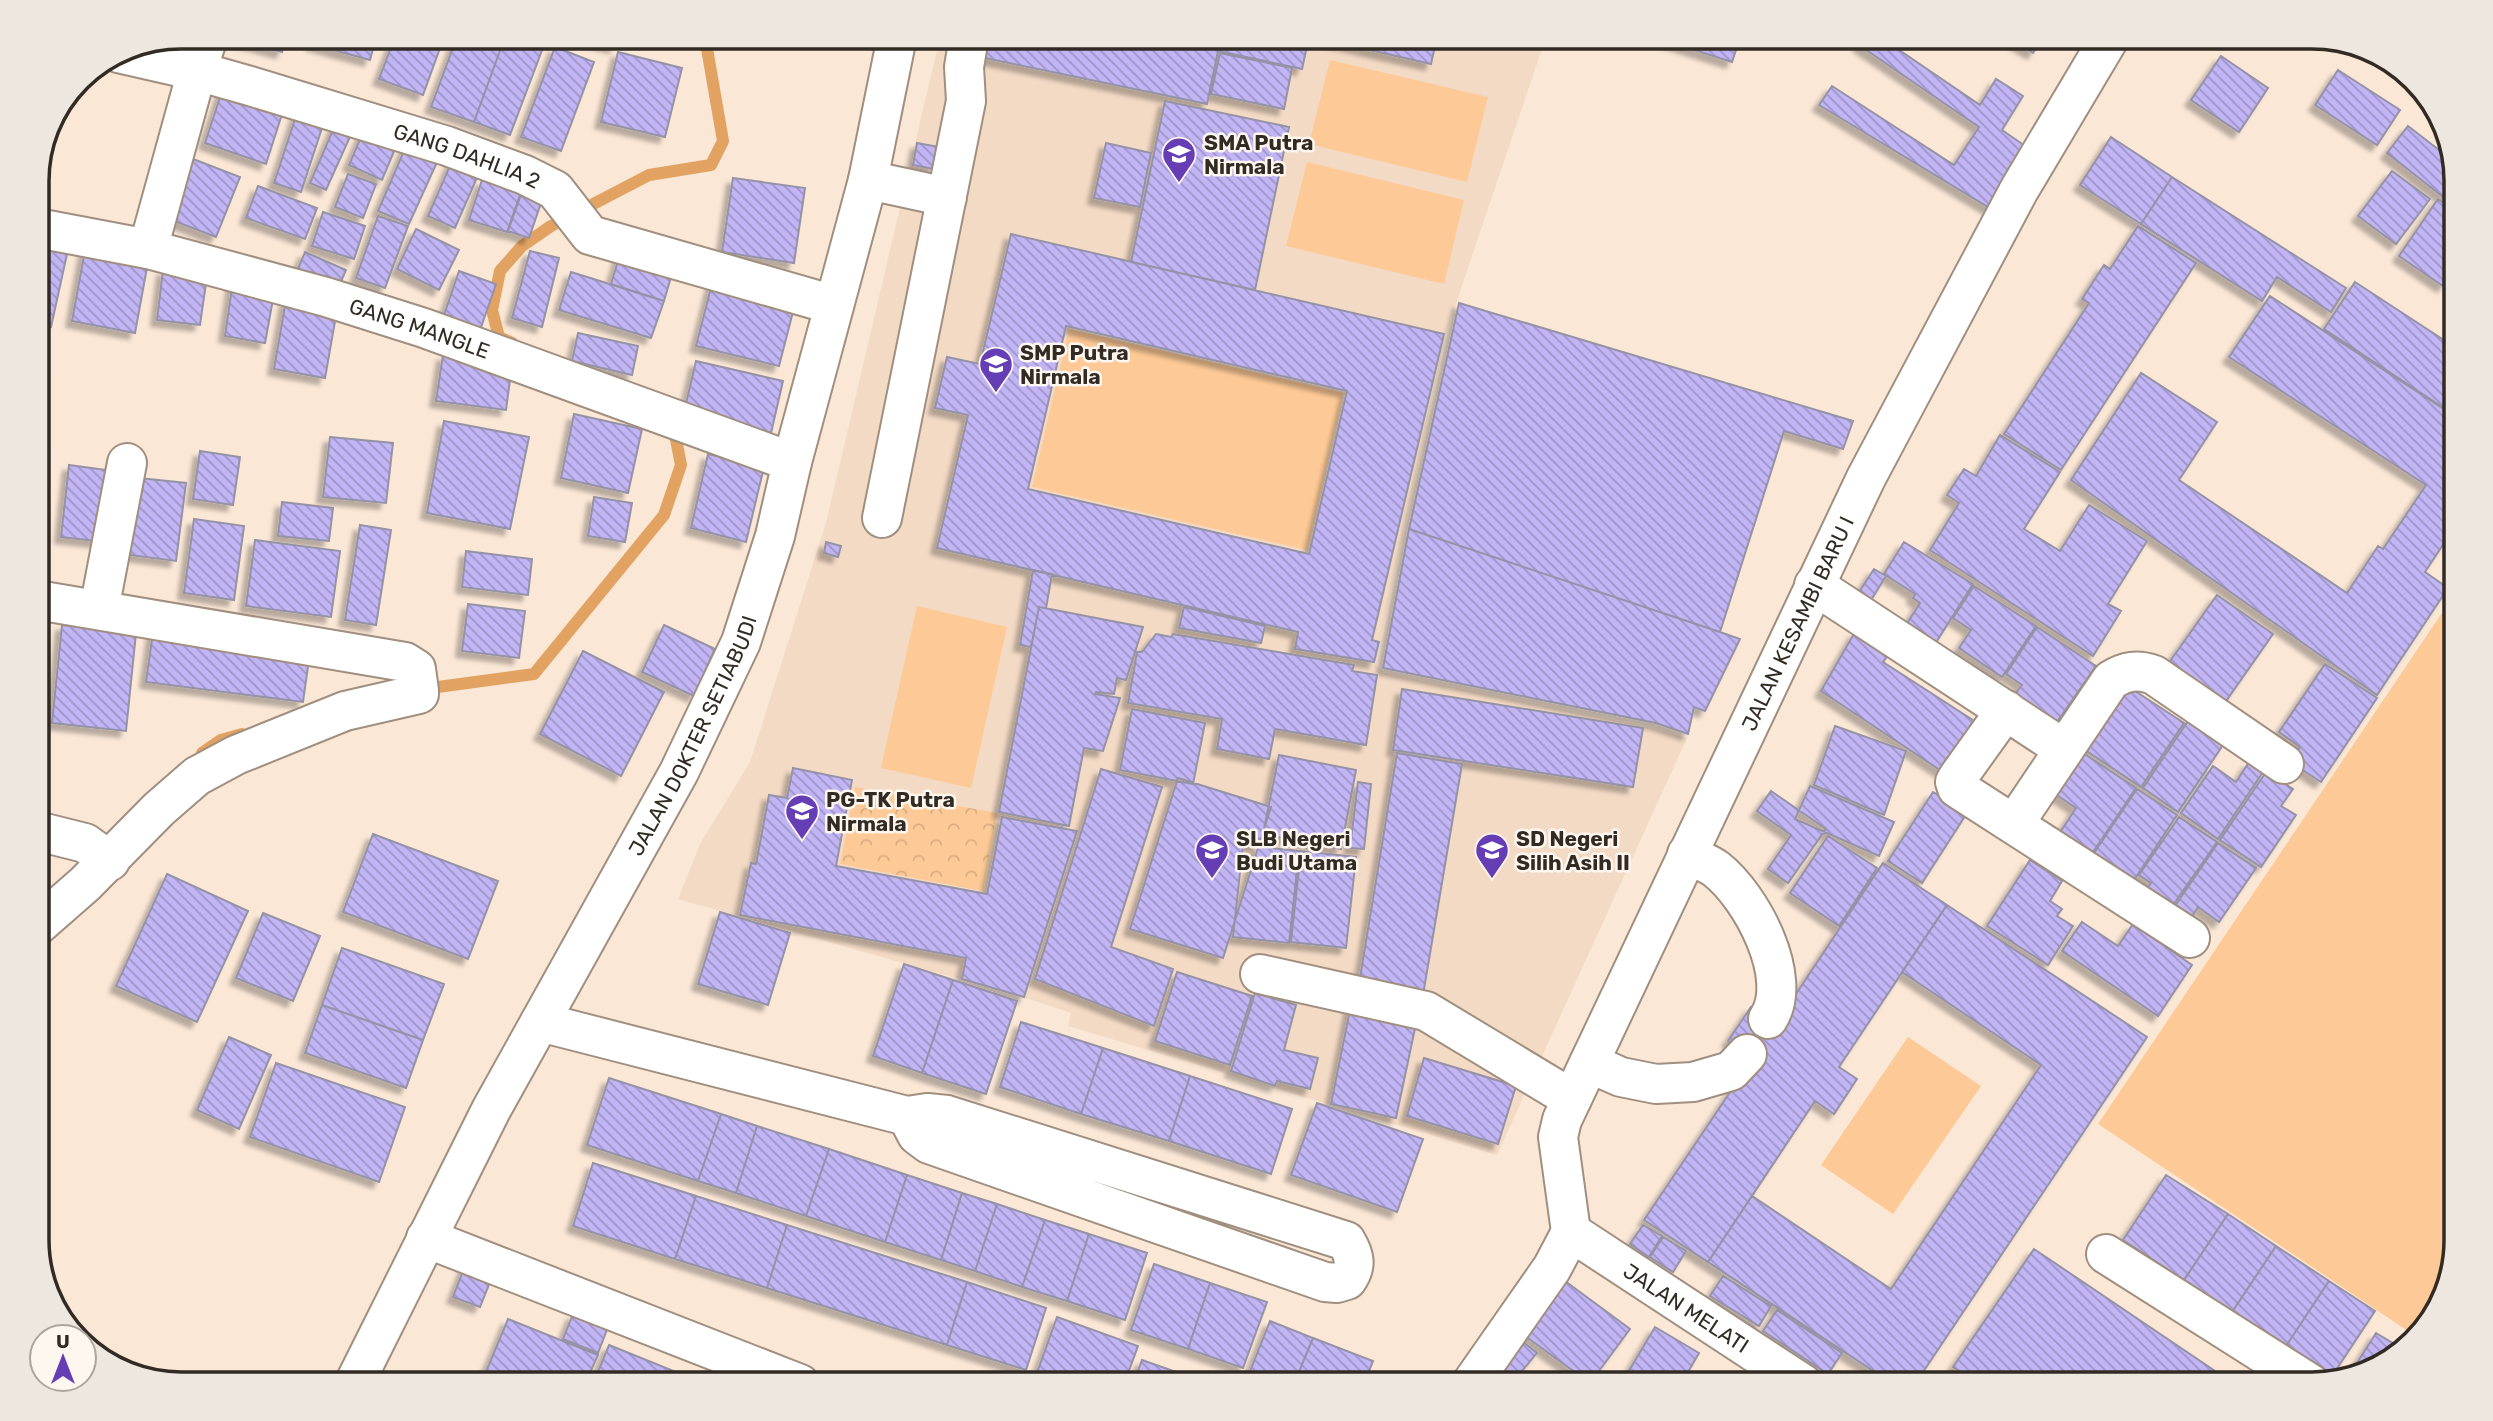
<svg xmlns="http://www.w3.org/2000/svg" width="2493" height="1421" viewBox="0 0 2493 1421" font-family="Rubik,sans-serif">
	<defs>
		<pattern id="park-crowns" width="20" height="18" patternUnits="userSpaceOnUse" patternTransform="scale(1.75)"><rect width="20" height="18" fill="#fdc996"/><path d="M2 6a3 3 0 1 1 6 0M12 15a3 3 0 1 1 6 0" fill="none" stroke="#d9ad81"/></pattern>
		<pattern id="building-back-hatch" width="6" height="6" patternUnits="userSpaceOnUse" patternTransform="scale(1.75)"><rect width="6" height="6" fill="#c2b5f5"/><path d="M-1 5l2 2M0 0l6 6M5-1l2 2" fill="none" stroke="#9e93c6"/></pattern>
		<filter id="shadow"><feDropShadow dx="-6" dy="6" stdDeviation="2" flood-color="#0004"/></filter>
	</defs>
	<rect width="100%" height="100%" fill="#fae7d6"/>
	<path fill="#f3dac5" d="M 940,37 L 1546,37 L 1446,333 L 1375,664 L 1384,673 L 1648,727 L 1687,738 L 1497,1155 L 1068,1026 L 1071,1013 L 1026,998 L 678,899 L 700,844 L 750,762 L 826,523 Z"/>
	<path fill="#fdc996" d="M 1330,60 L 1488,97 L 1467,182 L 1309,144 Z
		M 1307,162 L 1464,200 L 1444,284 L 1286,246 Z
		M 1069,329 L 1343,393 L 1307,550 L 1032,487 Z
		M 2456,592 L 2456,1240 L 2437,1312 L 2414,1335 L 2098,1124 Z
		M 917,606 L 1007,627 L 971,788 L 881,768 Z
		M 1908,1037 L 1981,1086 L 1893,1214 L 1821,1165 Z"/>
	<path fill="url(#park-crowns)" d="M 855,787 L 997,813 L 983,891 L 840,864 Z"/>
	<g fill="none" stroke-linecap="round" stroke-linejoin="round">
		<path stroke="#e2a261" stroke-width="12" d="M 512,343 L 499,337 L 492,310 L 500,271 L 522,246 L 551,226 L 649,175 L 711,165 L 723,141 L 705,37
			M 423,689 L 534,674 L 664,515 L 681,465 L 673,424
			M 202,753 L 221,740 L 242,734"/>
	</g>
	<path fill="url(#building-back-hatch)" stroke="#9592a6" stroke-width="2" fill-rule="evenodd" filter="url(#shadow)" d="M 225,37 L 287,37 L 282,52 Z
		M 314,37 L 376,37 L 370,60 L 312,44 Z
		M 395,37 L 444,37 L 423,95 L 379,79 Z
		M 457,37 L 505,37 L 474,122 L 431,107 Z
		M 505,37 L 547,37 L 510,135 L 474,122 Z
		M 575,37 L 617,37 L 615,47 Z
		M 989,37 L 1220,37 L 1236,40 L 1237,37 L 1309,37 L 1302,69 L 1218,51 L 1207,104 L 985,58 Z
		M 1313,37 L 1437,37 L 1431,64 Z
		M 1654,37 L 1727,37 L 1738,44 L 1732,62 Z
		M 1865,37 L 1880,37 L 1980,105 L 1996,79 L 2023,96 L 2002,130 L 2028,148 L 1993,210 L 1819,105 L 1832,86 L 1954,165 L 1979,127 L 1859,45 Z
		M 2007,37 L 2043,37 L 2033,53 Z
		M 173,38 L 170,49 L 148,43 Z
		M 555,47 L 594,62 L 561,151 L 521,137 Z
		M 618,52 L 682,68 L 665,137 L 601,122 Z
		M 1220,53 L 1292,68 L 1284,109 L 1211,94 Z
		M 2221,56 L 2268,88 L 2239,132 L 2191,100 Z
		M 2338,70 L 2400,110 L 2377,145 L 2315,105 Z
		M 222,91 L 283,111 L 266,164 L 205,143 Z
		M 1165,101 L 1289,127 L 1255,290 L 1131,262 Z
		M 297,113 L 324,122 L 301,192 L 274,183 Z
		M 336,123 L 353,130 L 326,190 L 310,183 Z
		M 367,123 L 400,137 L 382,180 L 349,165 Z
		M 2408,126 L 2452,160 L 2456,172 L 2456,207 L 2387,153 Z
		M 410,137 L 442,151 L 409,224 L 378,211 Z
		M 2111,137 L 2172,177 L 2141,224 L 2080,185 Z
		M 917,143 L 939,147 L 934,169 L 913,165 Z
		M 1106,143 L 1151,153 L 1140,207 L 1094,198 Z
		M 193,159 L 240,177 L 216,237 L 169,219 Z
		M 452,161 L 479,173 L 455,228 L 428,216 Z
		M 2392,171 L 2430,199 L 2396,244 L 2358,216 Z
		M 348,174 L 376,184 L 363,218 L 335,207 Z
		M 2172,177 L 2346,288 L 2331,312 L 2277,277 L 2262,301 L 2141,224 Z
		M 733,178 L 805,188 L 794,263 L 722,252 Z
		M 482,180 L 521,192 L 507,232 L 469,220 Z
		M 258,186 L 317,208 L 305,239 L 246,218 Z
		M 522,192 L 542,200 L 529,238 L 508,231 Z
		M 2438,199 L 2456,211 L 2456,267 L 2443,286 L 2399,256 Z
		M 323,212 L 365,226 L 354,259 L 312,246 Z
		M 378,216 L 408,226 L 385,288 L 356,278 Z
		M 2138,226 L 2196,263 L 2061,470 L 2004,434 L 2089,303 L 2082,299 L 2104,265 L 2110,269 Z
		M 416,229 L 459,250 L 439,290 L 397,269 Z
		M 1011,234 L 1444,334 L 1372,640 L 1379,642 L 1374,662 L 1295,649 L 1298,632 L 937,548 L 968,415 L 935,408 L 947,357 L 980,364 ZM 1066,326 L 1347,391 L 1309,554 L 1028,489 Z
		M 37,247 L 67,254 L 51,327 L 37,323 Z
		M 85,250 L 148,262 L 135,333 L 72,321 Z
		M 530,251 L 559,258 L 542,327 L 512,318 Z
		M 621,251 L 674,267 L 664,301 L 611,284 Z
		M 305,252 L 346,270 L 336,293 L 295,276 Z
		M 163,270 L 207,276 L 200,325 L 157,320 Z
		M 459,271 L 496,284 L 478,336 L 441,324 Z
		M 571,272 L 664,301 L 651,338 L 559,310 Z
		M 713,280 L 796,300 L 779,366 L 696,346 Z
		M 233,281 L 275,288 L 265,343 L 225,336 Z
		M 2355,282 L 2456,348 L 2456,416 L 2324,329 Z
		M 2270,296 L 2456,417 L 2456,525 L 2425,572 L 2448,588 L 2377,695 L 2071,480 L 2141,373 L 2217,422 L 2179,480 L 2347,593 L 2378,546 L 2383,549 L 2426,485 L 2229,357 Z
		M 286,300 L 337,310 L 325,378 L 274,369 Z
		M 1459,303 L 1853,421 L 1843,449 L 1784,431 L 1720,632 L 1409,529 Z
		M 578,333 L 638,346 L 632,375 L 572,361 Z
		M 443,355 L 512,365 L 506,410 L 436,401 Z
		M 696,361 L 783,381 L 771,433 L 684,412 Z
		M 574,414 L 642,429 L 628,493 L 561,478 Z
		M 444,421 L 529,437 L 510,529 L 427,513 Z
		M 2000,435 L 2060,472 L 2024,529 L 2060,551 L 2089,505 L 2147,541 L 2108,604 L 2121,611 L 2093,656 L 1930,550 L 1959,503 L 1947,495 L 1964,469 L 1976,476 Z
		M 330,437 L 393,443 L 386,503 L 323,497 Z
		M 200,451 L 240,457 L 233,505 L 193,499 Z
		M 708,454 L 764,467 L 746,542 L 691,528 Z
		M 69,465 L 114,471 L 105,542 L 61,537 Z
		M 139,478 L 186,483 L 176,561 L 130,555 Z
		M 594,497 L 632,503 L 625,542 L 588,536 Z
		M 282,502 L 333,508 L 329,541 L 278,536 Z
		M 194,519 L 244,526 L 234,600 L 184,593 Z
		M 360,525 L 391,530 L 376,625 L 345,620 Z
		M 1409,529 L 1720,632 L 1740,639 L 1705,711 L 1694,707 L 1688,734 L 1656,723 L 1383,668 Z
		M 255,540 L 340,551 L 331,617 L 246,606 Z
		M 826,542 L 841,546 L 838,557 L 824,553 Z
		M 1904,542 L 1973,584 L 1935,644 L 1906,625 L 1920,603 L 1913,598 L 1915,594 L 1884,574 Z
		M 466,551 L 532,559 L 528,595 L 462,587 Z
		M 1874,569 L 1886,576 L 1871,600 L 1859,592 Z
		M 1033,570 L 1052,574 L 1046,608 L 1039,607 L 1031,647 L 1020,645 Z
		M 1974,586 L 2036,626 L 2002,677 L 1959,648 L 1971,630 L 1953,618 Z
		M 2217,595 L 2273,634 L 2224,704 L 2168,664 Z
		M 468,604 L 525,611 L 519,658 L 462,651 Z
		M 1039,607 L 1143,627 L 1126,680 L 1117,678 L 1114,694 L 1096,692 L 1095,694 L 1120,698 L 1103,751 L 1084,748 L 1069,826 L 999,812 Z
		M 1184,607 L 1265,626 L 1261,643 L 1179,628 Z
		M 62,625 L 136,633 L 126,731 L 52,723 Z
		M 664,625 L 715,649 L 694,696 L 642,672 Z
		M 2037,627 L 2096,666 L 2057,722 L 2015,694 L 2022,685 L 2006,674 Z
		M 153,632 L 310,652 L 303,702 L 146,682 Z
		M 1855,632 L 1889,654 L 1883,662 L 1979,724 L 1946,774 L 1821,691 Z
		M 1156,634 L 1171,637 L 1173,634 L 1354,665 L 1352,671 L 1377,675 L 1366,745 L 1275,729 L 1269,759 L 1217,749 L 1222,719 L 1128,703 L 1137,652 L 1142,652 Z
		M 583,651 L 664,692 L 621,776 L 540,734 Z
		M 2325,664 L 2377,698 L 2321,782 L 2290,762 L 2300,747 L 2279,732 Z
		M 2129,687 L 2184,723 L 2141,787 L 2085,750 Z
		M 1402,689 L 1643,728 L 1633,787 L 1393,750 Z
		M 1132,709 L 1205,723 L 1193,784 L 1120,770 Z
		M 2188,721 L 2223,745 L 2178,812 L 2143,788 Z
		M 1835,726 L 1906,751 L 1884,815 L 1814,785 Z
		M 37,747 L 48,749 L 40,809 L 37,809 Z
		M 1397,753 L 1462,764 L 1422,1001 L 1358,990 Z
		M 2083,753 L 2136,788 L 2091,855 L 2059,834 L 2076,808 L 2055,794 Z
		M 1279,755 L 1356,770 L 1341,849 L 1263,834 Z
		M 2249,762 L 2263,772 L 2218,839 L 2181,813 L 2213,766 L 2236,782 Z
		M 793,768 L 852,780 L 836,866 L 987,894 L 1002,817 L 1077,831 L 1024,997 L 962,979 L 966,958 L 740,915 L 751,863 L 756,864 L 769,795 L 787,798 Z
		M 1101,769 L 1162,787 L 1111,947 L 1173,969 L 1154,1026 L 1035,979 Z
		M 2266,772 L 2293,789 L 2281,806 L 2296,815 L 2261,867 L 2220,840 Z
		M 1178,778 L 1271,807 L 1223,958 L 1130,929 Z
		M 1358,782 L 1371,784 L 1364,849 L 1350,848 Z
		M 1810,786 L 1894,822 L 1879,856 L 1795,819 Z
		M 2137,789 L 2177,815 L 2132,883 L 2092,856 Z
		M 1771,791 L 1826,829 L 1788,883 L 1768,869 L 1791,835 L 1757,811 Z
		M 1933,792 L 1967,813 L 1922,883 L 1888,861 Z
		M 2179,817 L 2217,842 L 2171,908 L 2145,891 L 2151,883 L 2139,875 Z
		M 373,834 L 498,881 L 468,959 L 343,912 Z
		M 1828,836 L 1877,868 L 1839,926 L 1790,893 Z
		M 2218,843 L 2256,868 L 2219,922 L 2198,907 L 2190,920 L 2173,909 Z
		M 1243,845 L 1299,851 L 1289,943 L 1233,937 Z
		M 1301,851 L 1356,857 L 1346,948 L 1291,942 Z
		M 2030,860 L 2062,881 L 2050,901 L 2062,909 L 2057,916 L 2073,926 L 2048,965 L 1987,926 Z
		M 1883,863 L 1947,905 L 1839,1067 L 1857,1079 L 1834,1114 L 1815,1101 L 1708,1262 L 1644,1220 L 1753,1058 L 1728,1041 L 1751,1007 L 1776,1024 Z
		M 167,874 L 248,911 L 197,1022 L 116,986 Z
		M 1947,905 L 2147,1037 L 1915,1384 L 1893,1384 L 1708,1262 L 1752,1196 L 1891,1289 L 2041,1065 L 1902,972 Z
		M 720,912 L 790,933 L 768,1005 L 698,984 Z
		M 263,913 L 320,936 L 293,1001 L 236,978 Z
		M 2082,922 L 2118,946 L 2133,924 L 2192,965 L 2158,1016 L 2062,951 Z
		M 342,948 L 444,984 L 423,1040 L 322,1005 Z
		M 904,964 L 953,980 L 922,1073 L 873,1056 Z
		M 1177,972 L 1252,996 L 1230,1065 L 1155,1041 Z
		M 953,980 L 1017,1001 L 986,1094 L 922,1073 Z
		M 1255,993 L 1296,1005 L 1284,1050 L 1318,1058 L 1310,1089 L 1277,1081 L 1275,1086 L 1231,1071 Z
		M 322,1005 L 423,1040 L 406,1088 L 305,1053 Z
		M 1351,1005 L 1417,1019 L 1396,1118 L 1331,1104 Z
		M 1021,1022 L 1103,1048 L 1081,1114 L 1000,1087 Z
		M 229,1037 L 271,1055 L 239,1129 L 197,1110 Z
		M 1103,1048 L 1190,1076 L 1169,1141 L 1081,1114 Z
		M 1424,1058 L 1516,1086 L 1498,1144 L 1407,1116 Z
		M 276,1063 L 405,1107 L 379,1182 L 250,1137 Z
		M 1190,1076 L 1292,1109 L 1271,1174 L 1169,1141 Z
		M 609,1078 L 721,1114 L 698,1181 L 587,1145 Z
		M 1317,1103 L 1423,1139 L 1397,1212 L 1291,1175 Z
		M 721,1114 L 757,1126 L 736,1193 L 698,1181 Z
		M 757,1126 L 829,1149 L 806,1216 L 736,1193 Z
		M 829,1149 L 907,1175 L 885,1242 L 806,1216 Z
		M 593,1163 L 696,1196 L 675,1259 L 573,1226 Z
		M 907,1175 L 962,1193 L 941,1260 L 885,1242 Z
		M 2166,1175 L 2228,1214 L 2184,1280 L 2123,1240 Z
		M 962,1193 L 997,1204 L 975,1271 L 941,1260 Z
		M 696,1196 L 787,1225 L 767,1288 L 675,1259 Z
		M 997,1204 L 1045,1220 L 1022,1287 L 975,1271 Z
		M 2228,1214 L 2276,1246 L 2232,1312 L 2184,1280 Z
		M 1045,1220 L 1089,1234 L 1067,1301 L 1022,1287 Z
		M 787,1225 L 967,1282 L 947,1345 L 767,1288 Z
		M 1643,1225 L 1662,1236 L 1649,1257 L 1630,1244 Z
		M 1089,1234 L 1147,1253 L 1125,1320 L 1067,1301 Z
		M 1663,1237 L 1686,1251 L 1673,1272 L 1650,1257 Z
		M 2276,1246 L 2329,1281 L 2286,1346 L 2232,1312 Z
		M 2034,1249 L 2224,1377 L 2219,1384 L 1979,1384 L 1953,1367 Z
		M 1154,1264 L 1210,1283 L 1188,1349 L 1131,1330 Z
		M 465,1266 L 492,1277 L 480,1307 L 453,1297 Z
		M 1723,1276 L 1771,1306 L 1759,1326 L 1710,1296 Z
		M 1565,1281 L 1630,1329 L 1590,1383 L 1525,1336 Z
		M 2329,1281 L 2375,1311 L 2332,1376 L 2286,1346 Z
		M 967,1282 L 1046,1308 L 1026,1370 L 947,1345 Z
		M 1210,1283 L 1267,1302 L 1243,1368 L 1188,1349 Z
		M 1777,1310 L 1842,1353 L 1828,1374 L 1763,1331 Z
		M 573,1314 L 608,1327 L 598,1353 L 563,1339 Z
		M 1057,1317 L 1138,1346 L 1124,1384 L 1033,1384 Z
		M 508,1319 L 598,1355 L 585,1384 L 496,1384 L 483,1379 Z
		M 1270,1321 L 1313,1338 L 1294,1384 L 1245,1384 Z
		M 1655,1327 L 1699,1353 L 1681,1384 L 1621,1384 Z
		M 2376,1333 L 2401,1348 L 2384,1365 L 2350,1374 Z
		M 1313,1338 L 1373,1361 L 1364,1384 L 1294,1384 Z
		M 1523,1342 L 1537,1353 L 1511,1384 L 1488,1384 Z
		M 609,1345 L 681,1374 L 676,1384 L 593,1384 Z
		M 1142,1360 L 1210,1384 L 1133,1384 Z
		M 1548,1372 L 1564,1384 L 1539,1384 Z"/>
	<g fill="none" stroke-linecap="round" stroke-linejoin="round">
		<g stroke="#a08f7f" stroke-width="42">
			<g id="minor">
				<path id="s1" d="M 118,53 L 197,71 L 250,86 L 447,146 L 525,175 L 555,190 L 590,235 L 834,305"/>
				<path d="M 868,180 L 947,197"/>
				<path id="s2" d="M 37,228 L 148,249 L 326,297 L 424,328 L 792,462"/>
				<path d="M 148,249 L 197,71 L 208,37"/>
				<path d="M 882,518 L 966,101 L 964,67 L 969,37"/>
				<path d="M 1814,585 L 2064,749"/>
				<path d="M 37,600 L 405,662 L 416,669 L 419,691 L 419,694 L 345,711 L 236,755 L 197,776 L 159,809 L 85,884 L 37,926"/>
				<path d="M 99,610 L 127,463"/>
				<path d="M 2006,710 L 1958,777 L 1955,782 L 1957,788 L 2190,938"/>
				<path d="M 2014,824 L 2111,680 C 2126,671 2137,669 2154,675 L 2284,764"/>
				<path d="M 37,831 L 85,843 L 110,861"/>
				<path d="M 1687,854 C 1696,859 1708,863 1716,869 C 1751,896 1795,978 1768,1019"/>
				<path d="M 1260,974 L 1426,1011 L 1572,1099"/>
				<path d="M 540,1022 L 907,1116 L 927,1113 L 947,1115 L 1346,1241 C 1355,1256 1357,1266 1347,1280 L 1337,1283 L 1325,1282 L 929,1144 L 917,1135 L 907,1116"/>
				<path d="M 1589,1063 L 1621,1077 L 1656,1084 L 1693,1082 L 1731,1071 L 1747,1054"/>
				<path id="s3" d="M 1571,1232 L 1558,1137 L 1562,1120 L 1866,478 L 2019,190 L 2110,37"/>
				<path id="s4" d="M 1571,1232 L 1803,1384"/>
				<path d="M 426,1238 L 800,1384"/>
				<path d="M 2106,1254 L 2311,1384"/>
				<path id="s5" d="M 354,1384 L 491,1110 L 679,772 L 741,642 L 775,536 L 792,462 L 868,180 L 897,37"/>
				<path d="M 1471,1384 L 1552,1268 L 1571,1232"/>
			</g>
		</g>
		<use href="#minor" stroke="#fff" stroke-width="38"/>
	</g>
	<defs>
		<g id="school-pin" transform="scale(1.75)"><path d="M0 17L-7.5 6A9.5 9.5 0 1 1 7.5 6Z" fill="#653eb6" stroke="#fef7f0"/><path d="M0-5L7-2L0 1L-7-2ZM-4 1L0 2.5L4 1V4Q0 6-4 4Z" fill="#fff"/></g>
	</defs>
	<g fill-rule="evenodd">
		<use href="#school-pin" x="1179" y="154"/>
		<use href="#school-pin" x="996" y="364"/>
		<use href="#school-pin" x="802" y="811"/>
		<use href="#school-pin" x="1212" y="850"/>
		<use href="#school-pin" x="1492" y="850"/>
	</g>
	<g text-anchor="middle" dominant-baseline="central" stroke-width="5" stroke-linejoin="round" paint-order="stroke">
		<g font-size="21" font-weight="bold" fill="#322b24" stroke="#fef7f0" text-anchor="start">
			<text x="1204" y="142">SMA Putra<tspan x="1204" dy="24">Nirmala</tspan></text>
			<text x="1020" y="352">SMP Putra<tspan x="1020" dy="24">Nirmala</tspan></text>
			<text x="826" y="799">PG-TK Putra<tspan x="826" dy="24">Nirmala</tspan></text>
			<text x="1236" y="838">SLB Negeri<tspan x="1236" dy="24">Budi Utama</tspan></text>
			<text x="1516" y="838">SD Negeri<tspan x="1516" dy="24">Silih Asih II</tspan></text>
		</g>
		<g font-size="21" fill="#322b24" stroke="#fef7f0">
			<text stroke="none"><textPath href="#s1" startOffset="364">GANG DAHLIA 2</textPath></text>
			<text stroke="none"><textPath href="#s2" startOffset="396">GANG MANGLE</textPath></text>
			<text stroke="none"><textPath href="#s3" startOffset="663">JALAN KESAMBI BARU I</textPath></text>
			<text stroke="none"><textPath href="#s5" startOffset="732">JALAN DOKTER SETIABUDI</textPath></text>
			<text stroke="none"><textPath href="#s4" startOffset="138">JALAN MELATI</textPath></text>
		</g>
	</g>
	<path d="M0 0H2493V1421H0ZM181 49H2312A132 132 0 0 1 2444 181V1240A132 132 0 0 1 2312 1372H181A132 132 0 0 1 49 1240V181A132 132 0 0 1 181 49Z" fill="#eee7e0" fill-rule="evenodd"/>
	<path fill="none" stroke="#322b24" stroke-width="3.5" d="M181 49H2312A132 132 0 0 1 2444 181V1240A132 132 0 0 1 2312 1372H181A132 132 0 0 1 49 1240V181A132 132 0 0 1 181 49Z"/>
	<g transform="translate(63 1358)"><circle r="33" fill="#fef7f0" stroke="#aca59e" stroke-width="2"/>
	<path d="M0-5L12 26L0 18L-12 26Z" fill="#653eb6"/>
	<text y="-10" font-size="19" font-weight="bold" text-anchor="middle" fill="#322b24">U</text>
	</g>
</svg>
